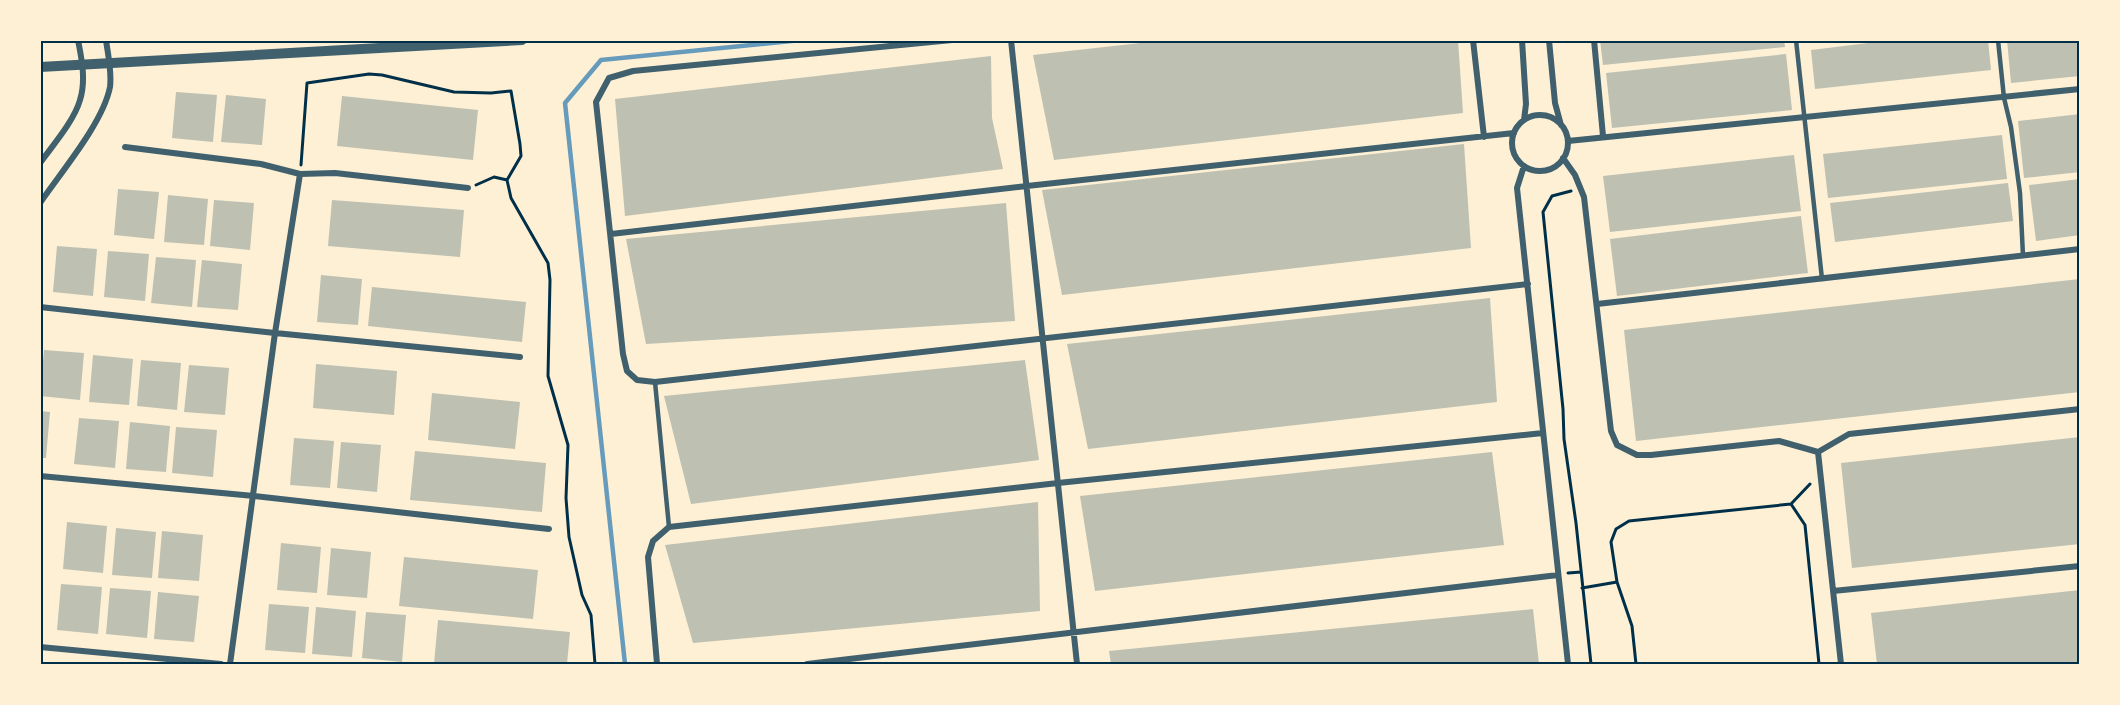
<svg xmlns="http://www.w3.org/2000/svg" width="2120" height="705" viewBox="0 0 2120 705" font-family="Karla,sans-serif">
	<rect width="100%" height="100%" fill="#fdf0d5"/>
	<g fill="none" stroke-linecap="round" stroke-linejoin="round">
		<path stroke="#669bbc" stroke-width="4.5" d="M 625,664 L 565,103 L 601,60 L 801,40"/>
	</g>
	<path fill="#bec0b2" d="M 1167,40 L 1458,40 L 1463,113 L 1054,160 L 1033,55 Z
		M 1600,40 L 1784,40 L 1785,47 L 1603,65 Z
		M 1893,40 L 1988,40 L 1991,70 L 1815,89 L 1811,50 Z
		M 2007,40 L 2080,40 L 2080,76 L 2011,83 Z
		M 1786,54 L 1792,110 L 1612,128 L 1606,73 Z
		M 991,56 L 992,118 L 1003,169 L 625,216 L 615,99 Z
		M 176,92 L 217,95 L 213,142 L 172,138 Z
		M 226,95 L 266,99 L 262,145 L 221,142 Z
		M 342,96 L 478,110 L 473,160 L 337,146 Z
		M 2080,114 L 2080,172 L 2024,178 L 2018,121 Z
		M 2002,135 L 2007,179 L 1828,198 L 1823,154 Z
		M 1464,144 L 1471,248 L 1062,295 L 1042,190 Z
		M 1794,155 L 1801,211 L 1610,232 L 1603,176 Z
		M 2080,179 L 2080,235 L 2036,241 L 2029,185 Z
		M 2008,183 L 2013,221 L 1835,242 L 1830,203 Z
		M 118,189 L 159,192 L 154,239 L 114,235 Z
		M 168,195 L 208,199 L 204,245 L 164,242 Z
		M 214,200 L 254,203 L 250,250 L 210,246 Z
		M 332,200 L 464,210 L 460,257 L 328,246 Z
		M 1006,203 L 1015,321 L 646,344 L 626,239 Z
		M 1801,216 L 1808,273 L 1617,296 L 1610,239 Z
		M 57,246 L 97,249 L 93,296 L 53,292 Z
		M 108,251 L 149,254 L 145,301 L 104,297 Z
		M 156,257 L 196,260 L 192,307 L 151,303 Z
		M 202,260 L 242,264 L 238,310 L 197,307 Z
		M 321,275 L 362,279 L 358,325 L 317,322 Z
		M 2080,279 L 2080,392 L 1636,441 L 1624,330 Z
		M 372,287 L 526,302 L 522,342 L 368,326 Z
		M 1490,298 L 1497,402 L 1088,449 L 1067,344 Z
		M 44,350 L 84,353 L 80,400 L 40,396 Z
		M 93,355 L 133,359 L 129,405 L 89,402 Z
		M 141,360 L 181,363 L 177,410 L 137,406 Z
		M 1025,360 L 1039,460 L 691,504 L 664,396 Z
		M 316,364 L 397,371 L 394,415 L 313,408 Z
		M 189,365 L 229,368 L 225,415 L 184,412 Z
		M 432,393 L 520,402 L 515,449 L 428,440 Z
		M 40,411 L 50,412 L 46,458 L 40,458 Z
		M 79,418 L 119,421 L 115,468 L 74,464 Z
		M 130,422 L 170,426 L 166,472 L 126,469 Z
		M 176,427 L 217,430 L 213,477 L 172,473 Z
		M 2080,437 L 2080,544 L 1852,568 L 1841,463 Z
		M 294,438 L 334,441 L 330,488 L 290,485 Z
		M 341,442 L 381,445 L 377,492 L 337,488 Z
		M 415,451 L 546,463 L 542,512 L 410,500 Z
		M 1492,452 L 1504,545 L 1095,591 L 1080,496 Z
		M 1038,502 L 1040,611 L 693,643 L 665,545 Z
		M 67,522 L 107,526 L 103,573 L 63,569 Z
		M 116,528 L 156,532 L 152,578 L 112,575 Z
		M 162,531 L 203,535 L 199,581 L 158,578 Z
		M 281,543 L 321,547 L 317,593 L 277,590 Z
		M 331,548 L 371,552 L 367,598 L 327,595 Z
		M 404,557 L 538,570 L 533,619 L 399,606 Z
		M 61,584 L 102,587 L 98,634 L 57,630 Z
		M 110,588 L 151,591 L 147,638 L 106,634 Z
		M 2080,590 L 2080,664 L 1877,664 L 1871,613 Z
		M 158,592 L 199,596 L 194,642 L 154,639 Z
		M 269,604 L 309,607 L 305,653 L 265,650 Z
		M 316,607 L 356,611 L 352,657 L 312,654 Z
		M 1533,609 L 1539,664 L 1111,664 L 1109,651 Z
		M 366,612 L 406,615 L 402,662 L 362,658 Z
		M 438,620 L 570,632 L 567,664 L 434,664 Z"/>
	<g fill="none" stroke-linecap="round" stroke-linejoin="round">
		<path stroke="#003049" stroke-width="3" d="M 301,165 L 307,83 L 369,74 L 382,75 L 454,92 L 491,93 L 511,91 L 520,144 L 521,156 L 507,180
			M 476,185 L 494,177 L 507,180 L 511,198 L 548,263 L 550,280 L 548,376 L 568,445 L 566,498 L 569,537 L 582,595 L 591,615 L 595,664
			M 1571,191 L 1552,196 L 1543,212 L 1563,409 L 1564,439 L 1576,523 L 1591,664
			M 1791,504 L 1810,484
			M 1568,573 L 1581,572
			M 1582,588 L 1617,582
			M 1636,664 L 1632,626 L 1617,582 L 1611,542 L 1616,529 L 1629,521 L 1791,504 L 1805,525 L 1819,664"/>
		<path stroke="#3f606c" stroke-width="4.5" d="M 1796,40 L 1822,279
			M 1998,40 L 2004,98 L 2011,127 L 2020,193 L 2023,256
			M 655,382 L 669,527"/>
		<path stroke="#3f606c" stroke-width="6" d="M 952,40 L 633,71 L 609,78 L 596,102 L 623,354 L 627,371 L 637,380 L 655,382 L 1528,284
			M 1011,40 L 1077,664
			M 1473,40 L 1484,137
			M 1522,40 L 1526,104 L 1524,120
			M 1549,40 L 1555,103 L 1561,125
			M 1594,40 L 1603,136
			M1512 143a28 28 0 1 1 56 0a28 28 0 1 1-56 0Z
			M 1568,141 L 2080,89
			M 125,147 L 261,164 L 300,174 L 335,173 L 468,188
			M 1563,158 L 1575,175 L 1584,197 L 1611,431 L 1617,445 L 1637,455 L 1651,455 L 1779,441 L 1818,452 L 1849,434 L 2080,409
			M 40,163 C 53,145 74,121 80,100 C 86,81 82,60 78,40
			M 1524,166 L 1517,188 L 1568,664
			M 40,203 C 61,172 103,123 110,87 C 112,72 108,55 106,40
			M 611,234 L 1027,186 L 1514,133
			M 1597,304 L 2080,249
			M 40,307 L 275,333 L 520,357
			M 1818,452 L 1841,664
			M 40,476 L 254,496 L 549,529
			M 1833,591 L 2080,566
			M 40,647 L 221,664
			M 230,664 L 275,333 L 300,174
			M 657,664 L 648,557 L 653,541 L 669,527 L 1058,483 L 1543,433
			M 807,664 L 1558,575"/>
		<path stroke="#3f606c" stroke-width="10" d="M 40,67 L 522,40"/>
	</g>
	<rect width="2120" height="705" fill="none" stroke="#fdf0d5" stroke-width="84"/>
	<rect x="42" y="42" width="2036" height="621" fill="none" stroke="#003049" stroke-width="2"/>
</svg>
